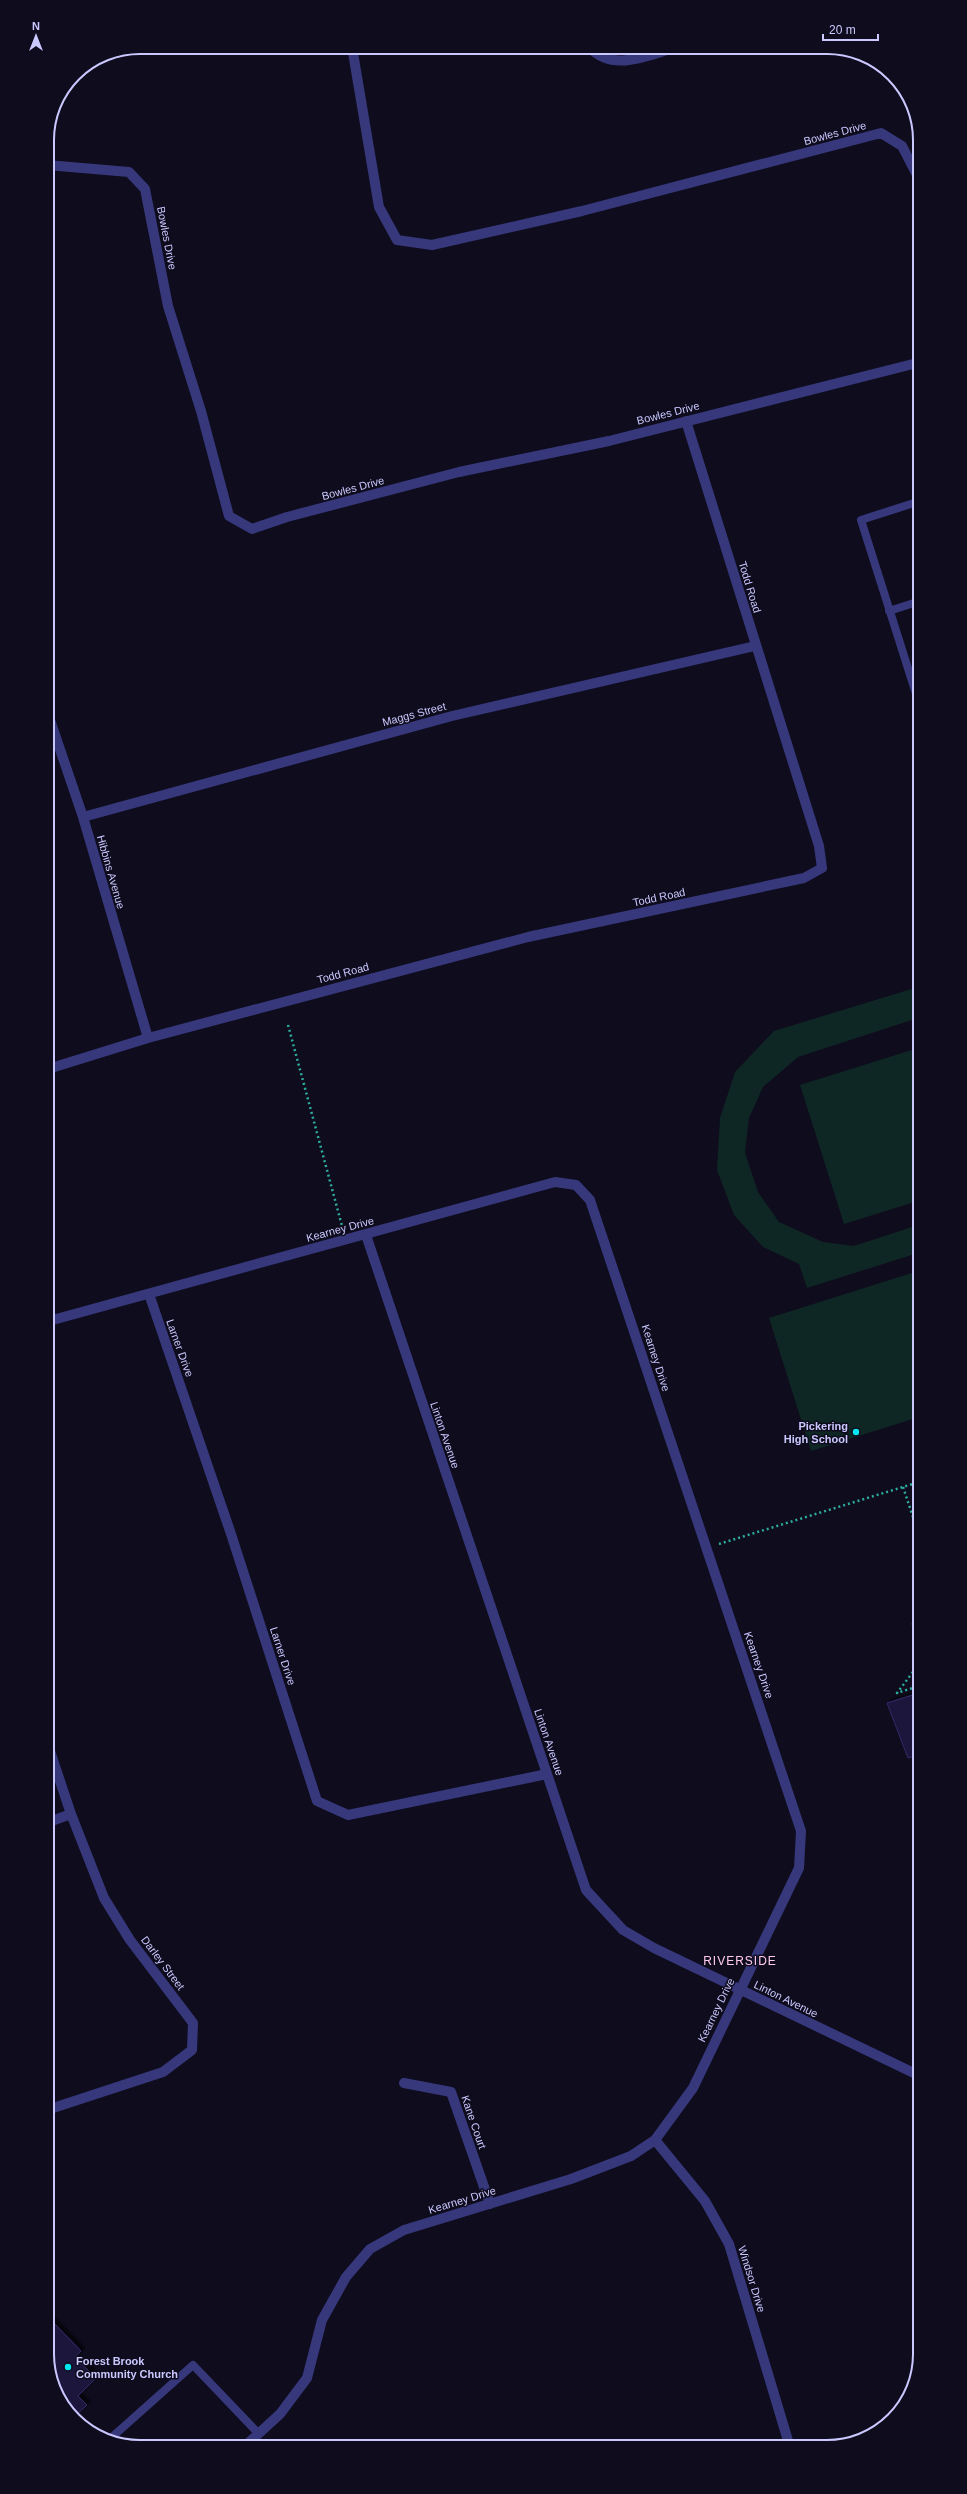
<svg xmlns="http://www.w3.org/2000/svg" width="967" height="2494" viewBox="0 0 967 2494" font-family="Arial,sans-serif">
	<defs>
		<filter id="shadow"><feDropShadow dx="3.5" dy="-3.5" stdDeviation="1" flood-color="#0009"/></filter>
	</defs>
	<rect width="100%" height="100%" fill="#0e0c1d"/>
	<path fill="#0f2724" d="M 918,987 L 918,1018 L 798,1057 L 763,1087 L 749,1118 L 745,1153 L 758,1192 L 779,1222 L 823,1242 L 854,1246 L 918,1225 L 918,1253 L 807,1288 L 799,1264 L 763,1247 L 734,1215 L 717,1170 L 720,1118 L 735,1072 L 774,1031 Z
		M 918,1048 L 918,1201 L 844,1224 L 800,1085 Z
		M 918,1271 L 919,1417 L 811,1451 L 769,1318 Z"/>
	<path fill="#1d183d" stroke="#332a69" filter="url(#shadow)" d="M 919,1693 L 919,1755 L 908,1758 L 887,1703 Z
		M 50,2319 L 81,2351 L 75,2357 L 96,2378 L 78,2396 L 87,2405 L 75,2416 L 50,2378 Z"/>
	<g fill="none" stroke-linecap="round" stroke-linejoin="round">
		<path stroke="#2dad9e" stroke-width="2.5" stroke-dasharray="2 3" stroke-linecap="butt" d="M 288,1025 L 342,1226
			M 903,1487 L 919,1535
			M 914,1521 L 919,1521
			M 719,1544 L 919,1482
			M 919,1622 L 913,1624 L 919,1644
			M 919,1664 L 897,1693 L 919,1686"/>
		<path stroke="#37387c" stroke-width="8" d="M 917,502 L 861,520 L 918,700
			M 889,611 L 917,602
			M 111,2438 L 193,2365 L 259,2434"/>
		<path stroke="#37387c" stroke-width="10" d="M 352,47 L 379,207 L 397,240 L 432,245 L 582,211 L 881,133 L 902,146 L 917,175
			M 589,47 C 614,73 646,55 678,47
			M 47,165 L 129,172 L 145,189 L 168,306 L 201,411 L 229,516 L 252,529 L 287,517 L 459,472 L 609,441 L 917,363
			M 48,714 L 83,817 L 148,1038
			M 83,817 L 452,716 L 755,646
			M 48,1069 L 148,1038 L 528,937 L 804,878 L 822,868 L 819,846 L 686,421
			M 366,1235 L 586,1890 L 623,1930 L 654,1948 L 920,2076
			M 149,1294 L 231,1534 L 317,1801 L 348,1815 L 547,1774
			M 49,1321 L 555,1182 L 576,1185 L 590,1200 L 801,1831 L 799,1868 L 693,2088 L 655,2140 L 631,2156 L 571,2179 L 404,2230 L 370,2249 L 346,2277 L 322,2320 L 307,2378 L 280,2414 L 245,2446
			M 49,1748 L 71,1814 L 104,1898 L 130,1940 L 193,2023 L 192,2050 L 163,2072 L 50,2109
			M 49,1822 L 71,1814
			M 404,2083 L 451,2092 L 490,2204
			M 655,2140 L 705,2201 L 729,2244 L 789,2444"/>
	</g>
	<g fill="#02e6f0" stroke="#0e0c1d" stroke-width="1.5">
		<circle cx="856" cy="1432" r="4"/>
		<circle cx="68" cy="2367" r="4"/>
	</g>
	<g text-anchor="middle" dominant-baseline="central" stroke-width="3" stroke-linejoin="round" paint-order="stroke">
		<g font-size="11" fill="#cbc8ff" stroke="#0e0c1d">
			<text transform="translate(835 133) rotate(-15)">Bowles Drive</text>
			<text transform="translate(167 238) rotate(79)">Bowles Drive</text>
			<text transform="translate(668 413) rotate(-14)">Bowles Drive</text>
			<text transform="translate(353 488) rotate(-15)">Bowles Drive</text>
			<text transform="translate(750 587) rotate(73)">Todd Road</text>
			<text transform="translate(414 714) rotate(-15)">Maggs Street</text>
			<text transform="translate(111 872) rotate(74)">Hibbins Avenue</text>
			<text transform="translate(659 897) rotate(-12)">Todd Road</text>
			<text transform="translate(343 973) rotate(-15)">Todd Road</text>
			<text transform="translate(340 1229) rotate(-15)">Kearney Drive</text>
			<text transform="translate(180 1348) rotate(70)">Larner Drive</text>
			<text transform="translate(656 1358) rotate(72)">Kearney Drive</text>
			<text transform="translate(445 1435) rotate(71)">Linton Avenue</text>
			<text transform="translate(283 1656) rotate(72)">Larner Drive</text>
			<text transform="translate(759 1665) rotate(71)">Kearney Drive</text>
			<text transform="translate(549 1742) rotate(71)">Linton Avenue</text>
			<text transform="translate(163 1963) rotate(53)">Darley Street</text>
			<text transform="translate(786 1999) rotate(26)">Linton Avenue</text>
			<text transform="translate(716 2010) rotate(-64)">Kearney Drive</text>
			<text transform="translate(474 2122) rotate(71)">Kane Court</text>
			<text transform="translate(462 2200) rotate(-17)">Kearney Drive</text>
			<text transform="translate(752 2279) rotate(73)">Windsor Drive</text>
		</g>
		<g font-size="11" font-weight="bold" fill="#cbc8ff" stroke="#0e0c1d" text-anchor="end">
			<text x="848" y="1426">Pickering<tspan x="848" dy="13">High School</tspan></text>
			<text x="76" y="2361" text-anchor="start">Forest Brook<tspan x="76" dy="13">Community Church</tspan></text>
		</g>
		<g font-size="12" letter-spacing="1" fill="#ffcaee" stroke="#0e0c1d">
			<text x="740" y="1961">RIVERSIDE</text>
		</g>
	</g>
	<path d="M0 0H967V2494H0ZM140 54H827A86 86 0 0 1 913 140V2354A86 86 0 0 1 827 2440H140A86 86 0 0 1 54 2354V140A86 86 0 0 1 140 54Z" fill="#0e0c1d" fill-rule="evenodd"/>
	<path fill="none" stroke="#cbc8ff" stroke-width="2" d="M140 54H827A86 86 0 0 1 913 140V2354A86 86 0 0 1 827 2440H140A86 86 0 0 1 54 2354V140A86 86 0 0 1 140 54Z"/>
	<g transform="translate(36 36)" stroke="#0e0c1d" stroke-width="3" paint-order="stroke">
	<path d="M0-3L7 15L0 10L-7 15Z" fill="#cbc8ff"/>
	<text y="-6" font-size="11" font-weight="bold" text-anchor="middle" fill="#cbc8ff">N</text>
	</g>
	<path d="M823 34v6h55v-6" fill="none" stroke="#cbc8ff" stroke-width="2"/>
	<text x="829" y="34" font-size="12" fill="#cbc8ff" stroke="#0e0c1d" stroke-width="3" paint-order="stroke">20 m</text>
</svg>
